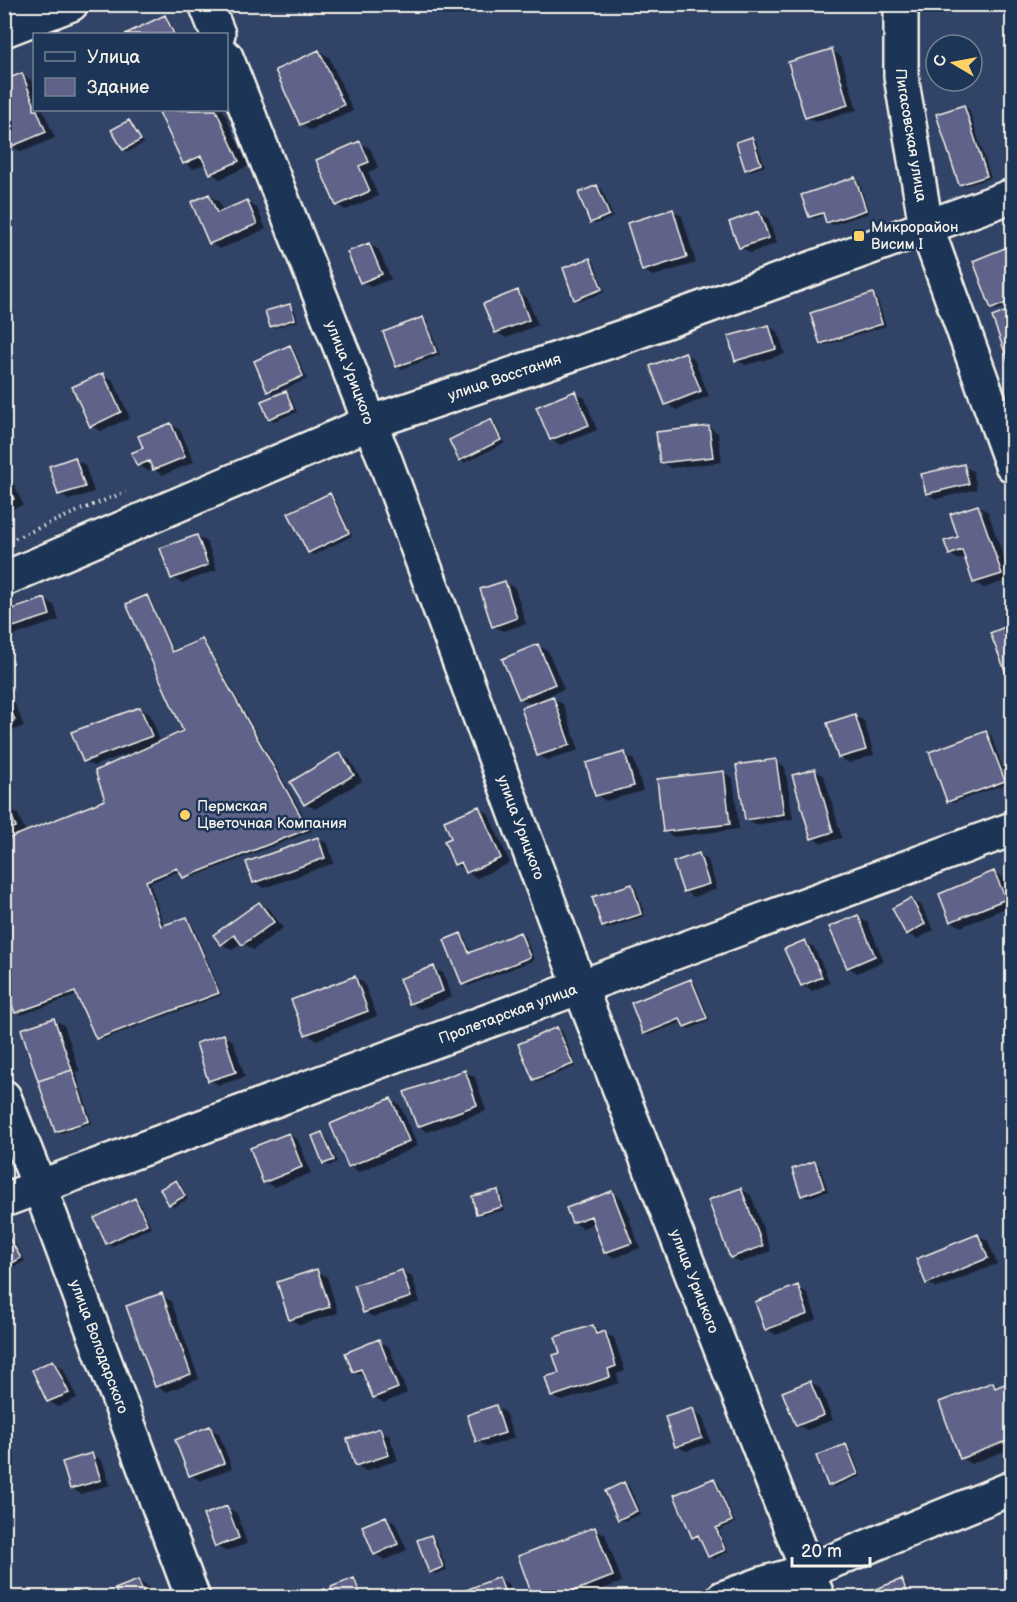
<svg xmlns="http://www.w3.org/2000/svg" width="1017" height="1602" viewBox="0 0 1017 1602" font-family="'Balsamiq Sans',sans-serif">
	<rect width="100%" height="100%" fill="#314366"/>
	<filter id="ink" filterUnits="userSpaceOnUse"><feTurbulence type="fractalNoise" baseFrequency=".0167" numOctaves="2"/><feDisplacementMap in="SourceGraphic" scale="12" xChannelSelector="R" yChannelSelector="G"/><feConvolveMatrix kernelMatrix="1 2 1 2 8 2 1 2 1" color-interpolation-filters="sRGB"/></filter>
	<g filter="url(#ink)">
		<path fill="#0007" d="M 381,4 L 405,4 L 387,12 L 383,9 Z
			M 951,4 L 987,4 L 987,5 L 959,9 Z
			M 165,17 L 169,20 L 176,34 L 129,34 Z
			M 319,51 L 329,57 L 353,111 L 310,130 L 301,124 Z
			M 831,51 L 841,56 L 857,110 L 816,122 L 806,117 Z
			M 22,75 L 31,80 L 34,88 L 34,110 L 43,110 L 55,138 L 21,152 L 12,146 Z
			M 964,106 L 969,109 L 991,178 L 964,186 L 960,184 Z
			M 167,110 L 223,110 L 248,166 L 220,179 L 211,173 L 206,163 L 194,169 L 184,163 L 161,112 Z
			M 129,122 L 133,124 L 144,143 L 128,152 L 124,149 Z
			M 752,138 L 756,141 L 765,166 L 751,171 L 747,169 Z
			M 360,143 L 370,148 L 378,168 L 368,172 L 378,196 L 346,210 L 337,205 Z
			M 855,179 L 859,181 L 869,213 L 832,225 L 828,222 L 825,215 L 814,219 L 810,216 Z
			M 597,186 L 602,189 L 613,217 L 596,224 L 591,222 Z
			M 209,196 L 219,201 L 223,212 L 247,202 L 257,208 L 266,229 L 220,249 L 210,243 Z
			M 672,211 L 682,216 L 696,263 L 653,276 L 643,270 Z
			M 759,212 L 768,218 L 777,243 L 750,253 L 740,247 Z
			M 369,244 L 379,250 L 391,279 L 371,287 L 361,282 Z
			M 1012,247 L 1012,304 L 997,310 L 993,308 L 975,262 Z
			M 590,260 L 594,262 L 605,292 L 580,301 L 576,299 Z
			M 518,292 L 527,298 L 538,325 L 506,338 L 496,332 Z
			M 873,295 L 877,298 L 886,326 L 825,345 L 821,343 Z
			M 290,305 L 294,308 L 298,321 L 275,328 L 271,326 Z
			M 1012,311 L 1012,368 L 994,318 Z
			M 423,319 L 427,321 L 440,355 L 402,369 L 397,366 Z
			M 769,326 L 778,332 L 785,354 L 746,365 L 736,360 Z
			M 290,347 L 294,349 L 307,379 L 273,394 L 268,391 Z
			M 685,353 L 694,359 L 709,396 L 676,410 L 667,404 Z
			M 103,375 L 113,380 L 130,418 L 101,431 L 91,426 Z
			M 286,393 L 290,396 L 297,412 L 274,421 L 269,418 Z
			M 575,393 L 585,398 L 597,430 L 560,445 L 551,439 Z
			M 491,421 L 495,423 L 505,443 L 464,463 L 460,460 Z
			M 171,424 L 180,430 L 194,462 L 163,475 L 153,469 L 148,471 L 138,465 L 145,449 Z
			M 709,427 L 718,433 L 722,462 L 671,468 L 661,462 Z
			M 75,459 L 85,465 L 94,492 L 69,500 L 59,494 Z
			M 963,466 L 973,471 L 977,489 L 937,499 L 927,494 Z
			M 4,469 L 9,472 L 23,505 L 4,512 Z
			M 330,495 L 334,497 L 352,536 L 313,555 L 309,552 Z
			M 978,506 L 988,512 L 1011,579 L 984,588 L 974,582 L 966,557 L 959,560 L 950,554 Z
			M 197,536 L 207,542 L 217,570 L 182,583 L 173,578 Z
			M 505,583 L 515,588 L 526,624 L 503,631 L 493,626 Z
			M 147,597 L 151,600 L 174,653 L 202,641 L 206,643 L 312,831 L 188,879 L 184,877 L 180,871 L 150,883 L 164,926 L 187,918 L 191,921 L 222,995 L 101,1040 L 97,1038 L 78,995 L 21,1015 L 16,1012 L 4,978 L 4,810 L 8,809 L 18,814 L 26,833 L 107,801 L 145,750 L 144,748 L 93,766 L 84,761 L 140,708 L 150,714 L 161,743 L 185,732 Z
			M 45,600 L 54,605 L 59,620 L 15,635 L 5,629 Z
			M 1012,626 L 1012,684 L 992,634 Z
			M 538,646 L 548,651 L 564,689 L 532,703 L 533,705 L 553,698 L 563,704 L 579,750 L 548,760 L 538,755 L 532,705 L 520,698 Z
			M 4,677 L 24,726 L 4,734 Z
			M 855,715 L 864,721 L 874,755 L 849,763 L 839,757 Z
			M 986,732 L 991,735 L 1008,783 L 953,803 L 949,801 Z
			M 340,754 L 350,760 L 362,781 L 315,809 L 305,804 Z
			M 625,754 L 634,760 L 643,791 L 606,801 L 597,795 Z
			M 775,761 L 785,767 L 793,819 L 756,825 L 746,819 Z
			M 815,770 L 824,776 L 842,838 L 822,843 L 812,838 Z
			M 723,772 L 733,778 L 739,829 L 674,837 L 665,831 Z
			M 479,808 L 488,813 L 510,863 L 477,878 L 455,864 L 453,839 Z
			M 318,838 L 328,844 L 334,863 L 264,888 L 255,882 Z
			M 699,855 L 708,860 L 717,889 L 694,897 L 684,891 Z
			M 994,872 L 1004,878 L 1012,899 L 1012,905 L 961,927 L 951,921 Z
			M 632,885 L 636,888 L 645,916 L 607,929 L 603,926 Z
			M 911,899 L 921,905 L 934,930 L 917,939 L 907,933 Z
			M 259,903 L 269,909 L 283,928 L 253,950 L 242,942 L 232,950 L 222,944 L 215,935 Z
			M 858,917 L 868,923 L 884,961 L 857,973 L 848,967 Z
			M 520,934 L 525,936 L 534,960 L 468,986 L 464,984 L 461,935 L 465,937 L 472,954 Z
			M 805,942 L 814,947 L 830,983 L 812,991 L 802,985 Z
			M 433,968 L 443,973 L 452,997 L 420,1009 L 410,1003 Z
			M 355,977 L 364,983 L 377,1016 L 316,1040 L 306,1034 Z
			M 691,981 L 695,983 L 710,1021 L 689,1029 L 685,1026 L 683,1022 L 648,1035 L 644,1033 Z
			M 54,1020 L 64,1025 L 80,1073 L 76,1070 L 76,1074 L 79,1076 L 77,1076 L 92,1123 L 61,1133 L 57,1131 Z
			M 557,1029 L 562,1031 L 576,1066 L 538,1082 L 534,1079 Z
			M 224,1035 L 233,1041 L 245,1077 L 219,1085 L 210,1080 Z
			M 465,1072 L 475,1077 L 486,1111 L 427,1132 L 418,1126 Z
			M 391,1100 L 400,1105 L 418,1146 L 359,1172 L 349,1166 Z
			M 322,1134 L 326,1136 L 337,1162 L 329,1166 L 324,1163 Z
			M 289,1135 L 298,1140 L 311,1173 L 274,1187 L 264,1182 Z
			M 815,1162 L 819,1165 L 828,1191 L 807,1198 L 802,1195 Z
			M 176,1182 L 180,1184 L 188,1199 L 174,1207 L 170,1204 Z
			M 741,1189 L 751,1195 L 771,1251 L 740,1263 L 731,1257 Z
			M 498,1192 L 502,1194 L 505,1210 L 482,1215 L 478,1213 Z
			M 612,1193 L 622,1199 L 640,1248 L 615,1258 L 605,1252 L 595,1223 L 583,1228 L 573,1222 Z
			M 135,1200 L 139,1202 L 151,1227 L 112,1246 L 107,1243 Z
			M 978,1235 L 988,1241 L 997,1264 L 937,1288 L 927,1283 Z
			M 8,1237 L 13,1240 L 25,1261 L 4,1272 L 4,1239 Z
			M 317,1271 L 327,1277 L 338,1313 L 300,1325 L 290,1319 Z
			M 402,1271 L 412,1277 L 420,1302 L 374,1317 L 364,1312 Z
			M 798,1287 L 807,1293 L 817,1319 L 776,1335 L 767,1329 Z
			M 161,1295 L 171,1301 L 199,1379 L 166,1392 L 156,1386 Z
			M 593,1327 L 614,1338 L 625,1371 L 617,1374 L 619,1383 L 562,1401 L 552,1396 L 561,1374 L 562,1354 Z
			M 379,1341 L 389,1347 L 407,1393 L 384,1403 L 374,1397 L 366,1375 L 364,1376 L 354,1371 Z
			M 53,1362 L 63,1368 L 77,1398 L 58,1407 L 49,1401 L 34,1371 Z
			M 810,1382 L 820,1388 L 833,1420 L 807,1430 L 797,1425 Z
			M 993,1383 L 1000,1388 L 1007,1385 L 1012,1388 L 1012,1448 L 971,1464 L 961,1458 Z
			M 495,1407 L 505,1412 L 514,1438 L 487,1447 L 478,1441 Z
			M 692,1410 L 702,1416 L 711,1443 L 686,1451 L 676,1446 Z
			M 210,1428 L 219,1434 L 232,1468 L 200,1481 L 191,1475 L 177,1441 Z
			M 380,1430 L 389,1435 L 398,1460 L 366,1471 L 357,1465 Z
			M 846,1446 L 850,1448 L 861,1476 L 834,1487 L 829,1485 Z
			M 92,1454 L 102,1460 L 110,1485 L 81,1494 L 72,1488 Z
			M 714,1480 L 718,1482 L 735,1523 L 719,1530 L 728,1552 L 713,1559 L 709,1556 L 701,1538 L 698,1539 L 693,1537 Z
			M 624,1484 L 629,1486 L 641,1514 L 624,1521 L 619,1519 Z
			M 227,1508 L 237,1513 L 247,1544 L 225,1551 L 216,1546 Z
			M 386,1517 L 395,1523 L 407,1550 L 385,1560 L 375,1554 Z
			M 595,1529 L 605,1534 L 622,1582 L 579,1598 L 535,1598 Z
			M 431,1536 L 435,1539 L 447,1570 L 435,1574 L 431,1572 Z
			M 498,1578 L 508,1584 L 514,1598 L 450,1598 Z
			M 354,1580 L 358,1582 L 364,1598 L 337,1598 Z
			M 138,1581 L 148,1587 L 152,1598 L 120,1598 Z
			M 902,1581 L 906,1584 L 911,1598 L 877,1598 Z"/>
		<path fill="#5f6389" stroke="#f4f1e8" stroke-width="1.5" d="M 165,15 L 174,34 L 125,34 Z
			M 832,49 L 848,105 L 805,118 L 788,62 Z
			M 319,50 L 344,105 L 300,125 L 275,70 Z
			M 22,73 L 34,104 L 34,110 L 37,110 L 46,132 L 10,147 L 4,134 L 4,80 Z
			M 964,105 L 987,176 L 959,185 L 936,114 Z
			M 164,110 L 216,110 L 239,161 L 210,174 L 201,156 L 183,164 L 159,112 Z
			M 129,120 L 141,140 L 123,150 L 111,130 Z
			M 752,137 L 761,164 L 745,170 L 736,142 Z
			M 360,141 L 369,162 L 359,166 L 370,191 L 336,206 L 316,160 Z
			M 855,177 L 866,210 L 826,223 L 823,213 L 809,217 L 801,195 Z
			M 597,185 L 609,215 L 590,223 L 578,193 Z
			M 209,194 L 217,213 L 247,200 L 257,224 L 209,244 L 191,202 Z
			M 673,209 L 687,257 L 642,271 L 627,223 Z
			M 759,211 L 769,238 L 739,248 L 729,222 Z
			M 369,243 L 382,274 L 360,283 L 347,252 Z
			M 1012,245 L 1012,301 L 991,309 L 973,261 Z
			M 590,258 L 602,289 L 574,300 L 563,268 Z
			M 518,290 L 529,320 L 495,333 L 483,304 Z
			M 873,293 L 882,324 L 820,344 L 810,313 Z
			M 290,304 L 295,319 L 270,327 L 265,311 Z
			M 1012,309 L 1012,372 L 992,317 Z
			M 423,317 L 436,352 L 396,367 L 383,332 Z
			M 769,325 L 776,349 L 735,361 L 728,336 Z
			M 290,345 L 303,376 L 267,392 L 254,361 Z
			M 685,352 L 701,391 L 665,405 L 650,366 Z
			M 103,373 L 121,412 L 90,427 L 72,387 Z
			M 286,391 L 293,409 L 268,419 L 261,401 Z
			M 575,391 L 589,425 L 550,440 L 536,407 Z
			M 491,419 L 501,440 L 459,461 L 449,440 Z
			M 171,423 L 185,457 L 153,470 L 149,461 L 137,466 L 131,453 L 143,448 L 138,436 Z
			M 709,426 L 713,457 L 660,463 L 656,432 Z
			M 75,457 L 85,487 L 58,495 L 49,466 Z
			M 964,464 L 969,484 L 926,494 L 921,474 Z
			M 4,477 L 14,499 L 4,503 Z
			M 330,493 L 349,533 L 308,553 L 288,513 Z
			M 978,505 L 1002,574 L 973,583 L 962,550 L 949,555 L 944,541 L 958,537 L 950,514 Z
			M 197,535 L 208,565 L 171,579 L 160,548 Z
			M 505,581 L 517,618 L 492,627 L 480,589 Z
			M 147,595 L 172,652 L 202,639 L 308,829 L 183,878 L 177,868 L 146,881 L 161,926 L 187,917 L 219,993 L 96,1039 L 75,992 L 15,1013 L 4,983 L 4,840 L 105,800 L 95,771 L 183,731 L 126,604 Z
			M 45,598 L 50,615 L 4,630 L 4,612 Z
			M 1012,624 L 1012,688 L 990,633 Z
			M 538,644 L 555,684 L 519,699 L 502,659 Z
			M 4,694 L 15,720 L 4,725 Z
			M 553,696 L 570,745 L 537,756 L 521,708 Z
			M 140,707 L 152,736 L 83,762 L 71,732 Z
			M 855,714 L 866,750 L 838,758 L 827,723 Z
			M 986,731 L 1005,781 L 947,802 L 929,752 Z
			M 340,752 L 354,775 L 304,805 L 290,782 Z
			M 625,752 L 634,786 L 595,796 L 586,763 Z
			M 776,759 L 784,814 L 745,820 L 736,765 Z
			M 815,769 L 833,832 L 811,839 L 792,775 Z
			M 724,771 L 730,824 L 663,832 L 657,779 Z
			M 479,806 L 501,858 L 466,873 L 461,862 L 454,865 L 444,841 L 451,838 L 444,821 Z
			M 8,807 L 16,827 L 4,831 L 4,808 Z
			M 318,837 L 325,858 L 253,883 L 246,862 Z
			M 699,853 L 709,884 L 683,892 L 673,862 Z
			M 994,871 L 1006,899 L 950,922 L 939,894 Z
			M 632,884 L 641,914 L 602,927 L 592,897 Z
			M 911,898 L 925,924 L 906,935 L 892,908 Z
			M 259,902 L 274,922 L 242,945 L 234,935 L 221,945 L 213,935 Z
			M 858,915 L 875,956 L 847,968 L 829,927 Z
			M 520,932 L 530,957 L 462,985 L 444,940 L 461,933 L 469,953 Z
			M 805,940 L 822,977 L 801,986 L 784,949 Z
			M 434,966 L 443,991 L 409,1004 L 399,979 Z
			M 355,976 L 368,1011 L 305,1035 L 291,1000 Z
			M 691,979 L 707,1018 L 684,1027 L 680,1019 L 643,1034 L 631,1003 Z
			M 54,1018 L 72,1070 L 38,1081 L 21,1029 Z
			M 557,1027 L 573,1064 L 533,1080 L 518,1044 Z
			M 224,1034 L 236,1072 L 208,1081 L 196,1043 Z
			M 72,1070 L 89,1121 L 55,1132 L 38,1081 Z
			M 465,1070 L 477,1105 L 417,1127 L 404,1092 Z
			M 391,1098 L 409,1141 L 348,1167 L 330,1124 Z
			M 322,1132 L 334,1160 L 323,1164 L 312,1136 Z
			M 289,1133 L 302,1167 L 263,1183 L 250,1148 Z
			M 815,1161 L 824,1188 L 801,1196 L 792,1169 Z
			M 176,1180 L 185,1196 L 169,1205 L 160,1189 Z
			M 741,1188 L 763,1246 L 730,1258 L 708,1200 Z
			M 498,1190 L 502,1207 L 476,1214 L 472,1196 Z
			M 612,1191 L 632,1243 L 604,1253 L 591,1216 L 572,1223 L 566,1208 Z
			M 135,1198 L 147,1224 L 106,1244 L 94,1218 Z
			M 978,1234 L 988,1258 L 926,1284 L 916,1259 Z
			M 8,1236 L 21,1258 L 4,1268 L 4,1238 Z
			M 317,1269 L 330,1307 L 289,1320 L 277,1282 Z
			M 402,1270 L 411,1297 L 363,1313 L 354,1285 Z
			M 798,1285 L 808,1314 L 765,1330 L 755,1302 Z
			M 162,1293 L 191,1374 L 155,1387 L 126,1306 Z
			M 593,1325 L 596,1334 L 605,1331 L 616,1366 L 608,1369 L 610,1377 L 551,1397 L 545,1377 L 559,1373 L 553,1355 L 560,1353 L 555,1337 Z
			M 379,1339 L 398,1388 L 373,1398 L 361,1369 L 353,1372 L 345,1353 Z
			M 53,1360 L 69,1393 L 47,1402 L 32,1370 Z
			M 810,1381 L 824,1415 L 796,1426 L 782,1392 Z
			M 993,1382 L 995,1388 L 1007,1383 L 1012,1397 L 1012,1439 L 960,1459 L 939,1402 Z
			M 496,1405 L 505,1433 L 476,1442 L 467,1415 Z
			M 693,1408 L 702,1438 L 675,1447 L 665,1417 Z
			M 210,1426 L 224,1463 L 189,1476 L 175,1440 Z
			M 380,1428 L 389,1455 L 355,1466 L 347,1439 Z
			M 846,1444 L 858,1474 L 828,1486 L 816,1456 Z
			M 92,1453 L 101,1480 L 70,1489 L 62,1462 Z
			M 714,1478 L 732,1521 L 716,1528 L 725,1550 L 708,1557 L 698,1535 L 692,1538 L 674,1495 Z
			M 624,1482 L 637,1511 L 618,1520 L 605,1491 Z
			M 227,1506 L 239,1538 L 215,1547 L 203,1515 Z
			M 386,1516 L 398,1544 L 374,1555 L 362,1526 Z
			M 595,1527 L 613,1576 L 556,1598 L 533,1598 L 518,1556 Z
			M 431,1535 L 443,1567 L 429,1573 L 417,1540 Z
			M 499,1577 L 507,1598 L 446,1598 Z
			M 354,1578 L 362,1598 L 335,1598 L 331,1587 Z
			M 902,1579 L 909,1598 L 876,1598 L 873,1590 Z
			M 138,1580 L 146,1598 L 119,1598 L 115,1589 Z
			M 325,1589 L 329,1598 L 313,1598 L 312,1595 Z"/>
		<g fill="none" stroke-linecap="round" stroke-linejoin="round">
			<g stroke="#f4f1e8" stroke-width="38">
				<g id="minor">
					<path d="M 206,4 L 218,34"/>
					<path id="s1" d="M 901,4 L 901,76 L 926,226 L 1012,465"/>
					<path d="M 4,30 L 71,4"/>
					<path id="s2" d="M 226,57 L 362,402 L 369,423 L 382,452 L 580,987 L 818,1598"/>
					<path id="s3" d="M 4,579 L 369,423 L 625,336 L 1012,196"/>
					<path id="s4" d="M 4,1097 L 40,1188 L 193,1598"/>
					<path id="s5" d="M 4,1200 L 580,987 L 1012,829"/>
					<path d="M 723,1598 L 762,1584 L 808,1571 L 1012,1488"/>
				</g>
			</g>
			<path stroke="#f4f1e8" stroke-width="4" stroke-dasharray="1.5 4.5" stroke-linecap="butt" d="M 4,543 L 83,509 L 126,492"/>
			<use href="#minor" stroke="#1d3557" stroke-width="33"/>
		</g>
	</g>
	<g fill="#ffd166" stroke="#1d3557" stroke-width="2">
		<rect x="853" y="230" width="12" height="12" rx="3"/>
		<circle cx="185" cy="815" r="6"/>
	</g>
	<g text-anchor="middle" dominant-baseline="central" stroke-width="5" stroke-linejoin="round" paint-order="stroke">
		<g font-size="15" fill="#f4f1e8" stroke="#1d3557">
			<text stroke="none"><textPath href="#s1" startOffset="132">Пигасовская улица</textPath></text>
			<text stroke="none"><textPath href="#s2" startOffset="339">улица Урицкого</textPath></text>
			<text stroke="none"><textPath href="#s3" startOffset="540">улица Восстания</textPath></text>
			<text stroke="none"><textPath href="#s2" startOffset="825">улица Урицкого</textPath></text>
			<text stroke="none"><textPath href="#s5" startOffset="537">Пролетарская улица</textPath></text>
			<text stroke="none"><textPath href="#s2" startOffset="1311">улица Урицкого</textPath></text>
			<text stroke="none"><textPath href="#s4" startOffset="267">улица Володарского</textPath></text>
		</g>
		<g font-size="15" fill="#f4f1e8" stroke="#1d3557" text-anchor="start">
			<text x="871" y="227">Микрорайон<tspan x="871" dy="17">Висим I</tspan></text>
			<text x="197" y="806">Пермская<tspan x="197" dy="17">Цветочная Компания</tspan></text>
		</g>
	</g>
	<rect width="1017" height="1602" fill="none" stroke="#1d3557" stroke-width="24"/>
	<rect x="12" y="12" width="993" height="1578" fill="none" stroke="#f4f1e8" stroke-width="2" filter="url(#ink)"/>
	<rect x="33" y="33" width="195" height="78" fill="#1d3557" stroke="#738091" stroke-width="1.5"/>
	<rect x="45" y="52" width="30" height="9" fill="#1d3557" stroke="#738091" stroke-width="1.5"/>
	<text x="87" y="63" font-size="18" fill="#f4f1e8">Улица</text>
	<rect x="45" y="78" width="30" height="18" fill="#5f6389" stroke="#738091" stroke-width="1.5"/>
	<text x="87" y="93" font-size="18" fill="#f4f1e8">Здание</text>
	<g transform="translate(954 63) rotate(280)"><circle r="28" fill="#1d3557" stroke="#738091" stroke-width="1.5"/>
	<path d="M0-4.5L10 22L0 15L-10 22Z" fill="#ffd166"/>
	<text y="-9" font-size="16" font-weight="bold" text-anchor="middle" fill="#f4f1e8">С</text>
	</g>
	<path d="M792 1557v9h78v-9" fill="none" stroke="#f4f1e8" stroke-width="3"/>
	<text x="801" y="1557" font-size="18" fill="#f4f1e8" stroke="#1d3557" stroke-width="4.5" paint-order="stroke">20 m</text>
</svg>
